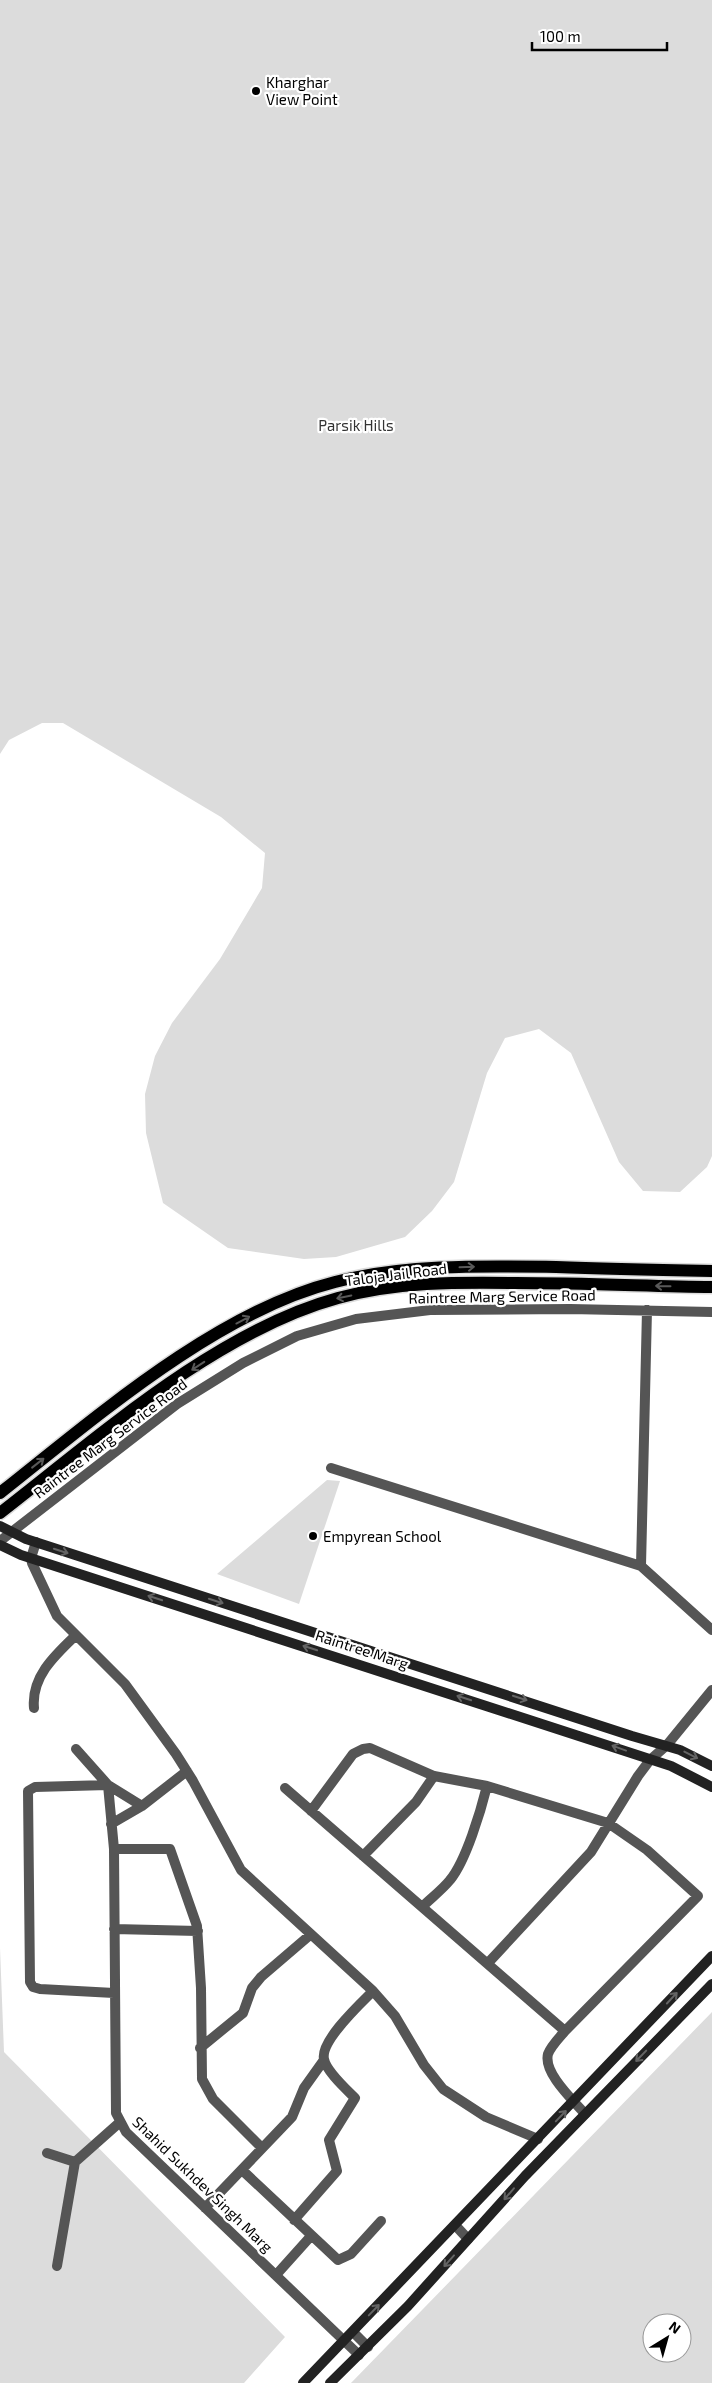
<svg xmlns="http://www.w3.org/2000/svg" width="712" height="2383" viewBox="0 0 712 2383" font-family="'Exo 2',sans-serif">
	<rect width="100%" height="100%" fill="#fff"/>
	<path fill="#dcdcdc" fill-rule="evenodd" d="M 0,0 L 712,0 L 712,1156 L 707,1167 L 680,1192 L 643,1191 L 619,1162 L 571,1053 L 539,1029 L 505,1038 L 487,1073 L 454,1182 L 432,1211 L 405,1237 L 336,1257 L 304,1259 L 228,1248 L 163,1203 L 146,1133 L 145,1094 L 155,1056 L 172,1023 L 220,959 L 262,888 L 265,853 L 221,817 L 63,723 L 42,723 L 9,740 L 0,754 Z
		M 327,1480 L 340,1481 L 299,1604 L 217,1574 Z
		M 0,1948 L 4,2052 L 285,2337 L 244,2383 L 0,2383 Z
		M 712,2012 L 712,2383 L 351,2383 ZM 652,2323 L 682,2323 L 682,2353 L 652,2353 Z"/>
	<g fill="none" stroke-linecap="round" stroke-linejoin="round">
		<g stroke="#dbdbdb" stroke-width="15">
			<path id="primary" d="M 0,1493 C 95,1418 216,1312 335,1282 C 406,1264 483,1266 556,1267 C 608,1269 660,1270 712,1271
				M 0,1513 C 98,1437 217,1331 338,1298 C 395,1282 457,1282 516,1283 C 582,1283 647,1286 712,1287"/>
		</g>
		<path stroke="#555" stroke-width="10" d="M 331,1468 L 641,1566 L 712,1630
			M 0,1541 L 177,1404 L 243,1363 L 297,1336 L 356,1319 L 430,1310 L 570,1309 L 712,1312
			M 36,1542 L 31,1558 L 32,1563 L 57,1616 L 125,1684 L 176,1754 L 193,1781 L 241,1870 L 373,1991 L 395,2016 L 424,2065 L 443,2089 L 486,2117 L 538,2139
			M 641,1566 L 647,1310
			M 34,1708 C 31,1677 55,1655 75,1636
			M 76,1749 L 108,1785 L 142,1806
			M 108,1785 L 114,1849 L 116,2113 L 126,2132 L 359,2355
			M 108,1785 L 35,1787 L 28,1791 L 30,1982 L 33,1987 L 40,1989 L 114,1993
			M 285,1788 L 565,2031
			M 311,1811 L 353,1754 L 363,1749 L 370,1748 L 434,1776 L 487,1786 L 608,1823 L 647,1850 L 698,1896 L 565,2031 C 559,2038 551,2046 548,2054 C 543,2073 574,2101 585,2114
			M 111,1824 L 142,1806 L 187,1771
			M 114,1849 L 170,1849 L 197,1926 L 201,1988 L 202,2079 L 213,2099 L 262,2148
			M 363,1856 L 416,1802 L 434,1776
			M 422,1907 C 431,1898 442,1890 450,1880 C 466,1861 481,1810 487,1786
			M 114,1929 L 198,1931
			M 488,1963 L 591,1852 L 638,1776 L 650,1760 L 667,1745 L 712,1690
			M 200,2048 L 243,2013 L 252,1988 L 261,1977 L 310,1935
			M 47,2153 L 75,2162
			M 242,2170 L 338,2260 L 351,2254 L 381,2221
			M 205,2208 L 292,2117 L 304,2088 L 324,2060
			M 294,2220 L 337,2171 L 329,2140 L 355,2098 C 346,2089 326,2071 324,2059 C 320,2041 361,2003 373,1991
			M 57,2266 L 75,2162 L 119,2123
			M 276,2275 L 311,2236"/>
		<path stroke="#555" stroke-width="10" d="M 455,2225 L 468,2239
			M 353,2332 L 368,2347"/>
		<path stroke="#222" stroke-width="10" d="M 0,1526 L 26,1539 L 632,1736 L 680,1750 L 712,1766
			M 0,1545 L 21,1555 L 671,1766 L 712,1787
			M 303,2383 L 712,1956
			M 330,2383 L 408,2306 L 525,2176 L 712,1984"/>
		<use href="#primary" stroke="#000" stroke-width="12"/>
	</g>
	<defs><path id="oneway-shaft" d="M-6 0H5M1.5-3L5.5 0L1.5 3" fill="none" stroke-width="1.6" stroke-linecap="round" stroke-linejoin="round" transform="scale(1.25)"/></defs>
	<g stroke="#595959">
		<use href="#oneway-shaft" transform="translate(467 1267) rotate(-2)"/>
		<use href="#oneway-shaft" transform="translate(663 1286) rotate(-179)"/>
		<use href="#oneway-shaft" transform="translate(344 1297) rotate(168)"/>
		<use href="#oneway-shaft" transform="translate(243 1320) rotate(-28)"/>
		<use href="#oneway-shaft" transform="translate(198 1366) rotate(147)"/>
		<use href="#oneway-shaft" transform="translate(38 1463) rotate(-38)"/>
	</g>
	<g stroke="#646464">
		<use href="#oneway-shaft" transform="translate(61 1551) rotate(18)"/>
		<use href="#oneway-shaft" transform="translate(155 1598) rotate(-162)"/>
		<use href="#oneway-shaft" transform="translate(216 1601) rotate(18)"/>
		<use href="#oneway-shaft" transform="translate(310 1648) rotate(-162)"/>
		<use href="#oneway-shaft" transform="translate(464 1698) rotate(-162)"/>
		<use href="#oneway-shaft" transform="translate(520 1698) rotate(18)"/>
		<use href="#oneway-shaft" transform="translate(619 1748) rotate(-160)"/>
		<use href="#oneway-shaft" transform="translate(691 1755) rotate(27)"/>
		<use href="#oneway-shaft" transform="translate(672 1998) rotate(-47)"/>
		<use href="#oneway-shaft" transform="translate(641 2056) rotate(134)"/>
		<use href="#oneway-shaft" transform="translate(561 2116) rotate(-46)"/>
		<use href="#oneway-shaft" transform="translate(509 2194) rotate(131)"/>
		<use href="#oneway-shaft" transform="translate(449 2261) rotate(132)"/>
		<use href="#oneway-shaft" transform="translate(374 2310) rotate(-46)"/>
	</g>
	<g fill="#000" stroke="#fff" stroke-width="2">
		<circle cx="256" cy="91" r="5"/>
		<circle cx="313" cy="1536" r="5"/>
	</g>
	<g text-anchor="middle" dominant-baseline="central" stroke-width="4.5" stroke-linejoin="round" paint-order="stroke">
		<g font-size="15" fill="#000" stroke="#fff" text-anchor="start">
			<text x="266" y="82">Kharghar<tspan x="266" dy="17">View Point</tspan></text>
			<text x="323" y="1536">Empyrean School</text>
		</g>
		<g font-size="15" fill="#333" stroke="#fff">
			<text x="356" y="425">Parsik Hills</text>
		</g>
		<g font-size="15" fill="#000" stroke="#fff">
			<text transform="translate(396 1274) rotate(-7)">Taloja Jail Road</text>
			<text transform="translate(502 1296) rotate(-1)">Raintree Marg Service Road</text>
			<text transform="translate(110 1438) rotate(-37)">Raintree Marg Service Road</text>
			<text transform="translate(362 1649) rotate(18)">Raintree Marg</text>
			<text transform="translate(203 2184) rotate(44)">Shahid Sukhdev Singh Marg</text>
		</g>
	</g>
	<g transform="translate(667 2338) rotate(37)"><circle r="24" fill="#ffffff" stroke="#999999"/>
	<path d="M0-4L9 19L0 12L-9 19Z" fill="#000000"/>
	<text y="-8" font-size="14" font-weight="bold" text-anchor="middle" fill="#000000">N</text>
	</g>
	<path d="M532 42v8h135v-8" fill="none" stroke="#000000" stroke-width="2.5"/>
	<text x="540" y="42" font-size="15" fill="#000000" stroke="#ffffff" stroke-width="4" paint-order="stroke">100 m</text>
</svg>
